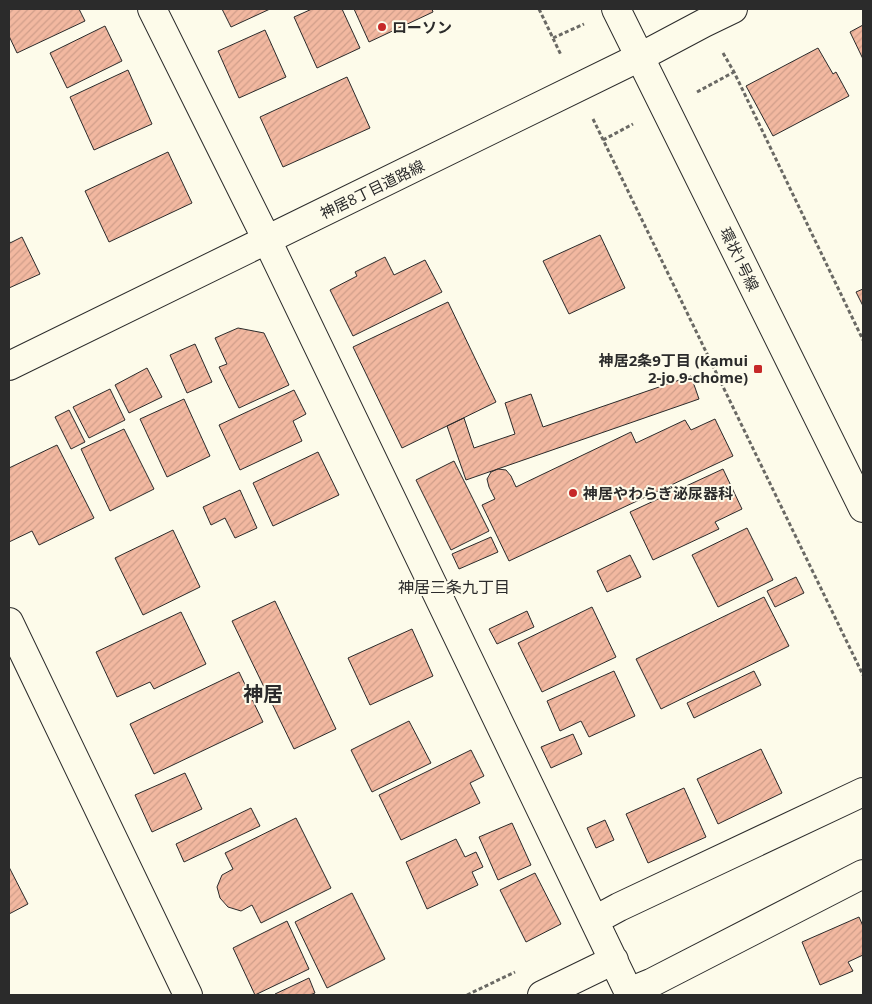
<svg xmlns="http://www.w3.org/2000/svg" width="872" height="1004" viewBox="0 0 872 1004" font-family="'Open Sans','Noto Sans JP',sans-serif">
	<defs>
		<pattern id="building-hatch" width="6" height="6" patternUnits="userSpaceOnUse" patternTransform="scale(1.25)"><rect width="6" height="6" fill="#f2b8a0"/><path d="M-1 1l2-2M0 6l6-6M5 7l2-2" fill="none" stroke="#d09e8a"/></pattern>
	</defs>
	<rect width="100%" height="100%" fill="#fdfbea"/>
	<path fill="url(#building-hatch)" stroke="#2b2b2b" d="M 9,9 L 79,9 L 85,21 L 17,53 L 9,36 Z
		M 222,9 L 270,9 L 231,27 Z
		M 312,9 L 342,9 L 360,48 L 317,68 L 294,17 Z
		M 354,9 L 432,9 L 433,12 L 369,42 Z
		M 863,25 L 863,59 L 850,32 Z
		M 105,26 L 122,61 L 67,88 L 50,53 Z
		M 265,30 L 286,77 L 239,98 L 218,51 Z
		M 818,48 L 833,74 L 836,72 L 849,96 L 773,136 L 746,86 Z
		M 128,70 L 152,124 L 94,150 L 70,97 Z
		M 347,77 L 370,128 L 283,167 L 260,117 Z
		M 168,152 L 192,203 L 109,242 L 85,191 Z
		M 600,235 L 625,288 L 569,314 L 543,261 Z
		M 22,237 L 40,274 L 9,288 L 9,239 L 10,243 Z
		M 385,257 L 394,275 L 425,260 L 442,292 L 353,336 L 330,290 L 357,276 L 355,272 Z
		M 863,289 L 863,306 L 856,292 Z
		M 448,302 L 496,402 L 402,448 L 353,347 Z
		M 238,328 L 264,333 L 289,385 L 239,408 L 219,367 L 227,364 L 215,338 Z
		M 195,344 L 212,382 L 187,393 L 170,355 Z
		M 147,368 L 162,397 L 129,413 L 115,385 Z
		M 691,376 L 699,399 L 466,480 L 447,426 L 464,418 L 474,448 L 515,434 L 505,403 L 531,394 L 543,427 Z
		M 110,389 L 125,420 L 89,438 L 73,407 Z
		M 294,390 L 306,414 L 293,421 L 302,441 L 240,470 L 219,425 Z
		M 184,399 L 210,456 L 167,477 L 140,419 Z
		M 69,410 L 85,442 L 71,449 L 55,417 Z
		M 715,419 L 733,456 L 509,561 L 482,505 L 495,499 L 489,487 L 487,479 L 491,472 L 498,469 L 506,470 L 511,476 L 516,487 L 631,432 L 636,443 L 685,420 L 691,430 Z
		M 124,429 L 154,489 L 110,511 L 81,449 Z
		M 57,445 L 94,518 L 39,545 L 32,531 L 9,542 L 9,468 Z
		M 318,452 L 339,495 L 273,526 L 253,483 Z
		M 454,461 L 489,531 L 451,550 L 416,480 Z
		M 723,469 L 742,509 L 715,522 L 719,529 L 653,560 L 630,512 Z
		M 240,490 L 257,528 L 235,538 L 225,518 L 211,525 L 203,507 Z
		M 747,528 L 773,580 L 718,607 L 692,555 Z
		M 173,530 L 200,587 L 143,615 L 115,558 Z
		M 491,537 L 498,552 L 459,569 L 452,554 Z
		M 630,555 L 641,577 L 607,592 L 597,571 Z
		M 796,577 L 804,593 L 775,607 L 767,591 Z
		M 764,597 L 789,646 L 661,709 L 636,659 Z
		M 275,601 L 336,729 L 294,749 L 232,621 Z
		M 592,607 L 616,657 L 542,692 L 518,643 Z
		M 527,611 L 534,627 L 497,644 L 489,629 Z
		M 181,612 L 206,664 L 154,689 L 150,682 L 117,697 L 96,652 Z
		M 412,629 L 433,676 L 370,705 L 348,658 Z
		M 614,671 L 635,716 L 589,737 L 581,721 L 560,731 L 547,701 Z
		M 754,671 L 761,685 L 694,718 L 687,703 Z
		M 239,672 L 263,722 L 154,774 L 130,724 Z
		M 409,721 L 431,763 L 372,792 L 351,750 Z
		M 573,734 L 582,754 L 551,768 L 541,747 Z
		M 761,749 L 782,793 L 718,824 L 697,779 Z
		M 471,750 L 484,776 L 470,783 L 480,803 L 401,840 L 379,795 Z
		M 185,773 L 202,809 L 152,832 L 135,795 Z
		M 684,788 L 706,837 L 648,863 L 626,814 Z
		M 251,808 L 260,826 L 184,862 L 176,844 Z
		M 296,818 L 331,888 L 261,923 L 252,905 L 241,911 L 228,907 L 220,898 L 217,887 L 222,875 L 233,869 L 225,853 Z
		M 605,820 L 614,840 L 596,848 L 587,828 Z
		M 512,823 L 531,865 L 498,880 L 479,837 Z
		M 456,839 L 465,857 L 476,852 L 483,867 L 472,872 L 478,885 L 427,909 L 406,862 Z
		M 9,867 L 28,904 L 9,914 Z
		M 535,873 L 561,924 L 526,942 L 500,890 Z
		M 352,893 L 385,959 L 327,988 L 295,922 Z
		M 859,917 L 863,926 L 863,955 L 848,962 L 853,971 L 820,985 L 802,942 Z
		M 287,921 L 309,969 L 255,995 L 233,948 Z
		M 309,978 L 315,993 L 310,995 L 276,995 L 275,994 Z"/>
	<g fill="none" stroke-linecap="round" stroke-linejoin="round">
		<g stroke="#2b2b2b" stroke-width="30">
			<path id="minor" d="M 152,9 L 267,240 L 630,995
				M 9,366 L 640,57 L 704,23 L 733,9
				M 9,622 L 188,995
				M 595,920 L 619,907 L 863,792
				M 629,992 L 651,983 L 863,874
				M 542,995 L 614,960"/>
		</g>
		<g stroke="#2b2b2b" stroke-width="30">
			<path id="primary" d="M 616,9 L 863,508"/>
		</g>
		<path stroke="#6a6964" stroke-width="3" stroke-dasharray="4 2.5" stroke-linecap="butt" d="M 539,9 L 561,55
			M 553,38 L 584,24
			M 723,53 L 734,72 L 863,340
			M 697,92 L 734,72
			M 593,119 L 863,675
			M 603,140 L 633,124
			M 467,995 L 515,972"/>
		<use href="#minor" stroke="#fdfbea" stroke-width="28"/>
		<use href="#primary" stroke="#fdfbea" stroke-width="28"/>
	</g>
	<g fill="#c62828" stroke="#fdfbea" stroke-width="2">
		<circle cx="382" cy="27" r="5"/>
		<rect x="753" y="364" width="10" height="10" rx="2.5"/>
		<circle cx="573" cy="493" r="5"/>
	</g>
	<g text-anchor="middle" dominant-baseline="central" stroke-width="4" stroke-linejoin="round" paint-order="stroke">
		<g font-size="15" font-weight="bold" fill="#2b2b2b" stroke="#fdfbea" text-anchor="start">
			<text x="392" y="27">ローソン</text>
			<text x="748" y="360" text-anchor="end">神居2条9丁目 (Kamui<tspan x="748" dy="17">2-jo 9-chome)</tspan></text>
			<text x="583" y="493">神居やわらぎ泌尿器科</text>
		</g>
		<g font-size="15" fill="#2b2b2b" stroke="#fdfbea">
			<text transform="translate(372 189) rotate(-26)">神居8丁目道路線</text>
			<text transform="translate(740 259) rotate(64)">環状1号線</text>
		</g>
		<g font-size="16" fill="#2b2b2b" stroke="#fdfbea">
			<text x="454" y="587">神居三条九丁目</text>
		</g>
		<g font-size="20" font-weight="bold" fill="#2b2b2b" stroke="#fdfbea">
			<text x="263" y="693">神居</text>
		</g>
	</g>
	<rect width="872" height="1004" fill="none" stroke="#2b2b2b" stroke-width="20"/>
</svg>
